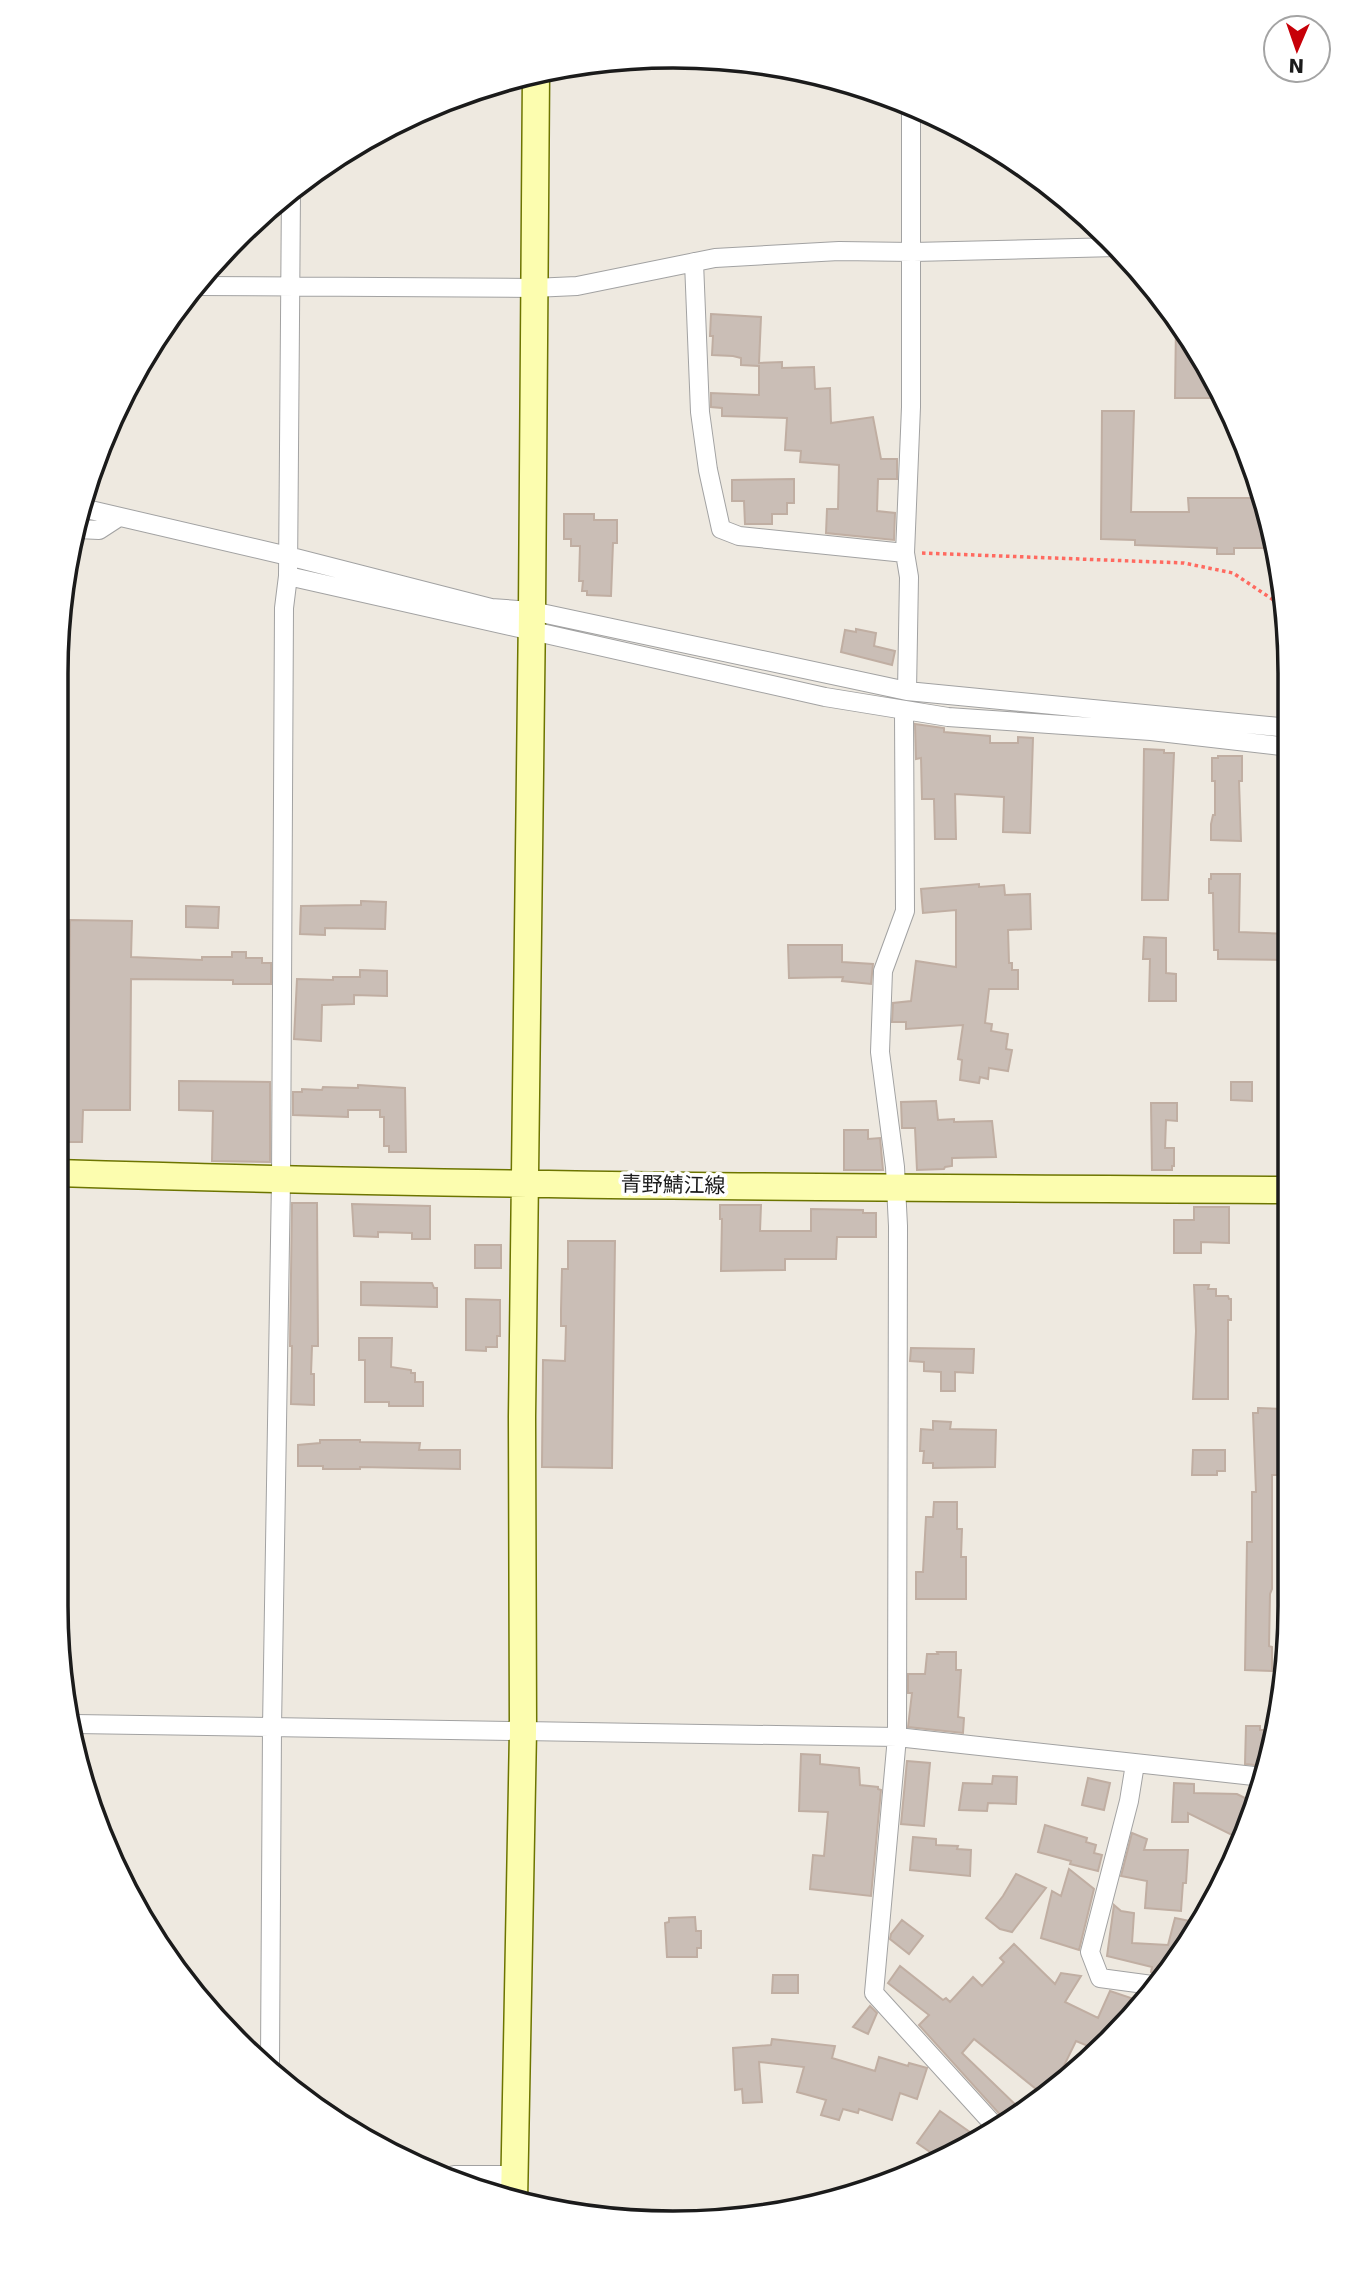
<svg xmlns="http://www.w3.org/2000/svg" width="1346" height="2279" viewBox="0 0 1346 2279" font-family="'DejaVu Sans','Noto Sans JP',sans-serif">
	<rect width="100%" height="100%" fill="#eee9e0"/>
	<path fill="#cabeb6" stroke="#c0aea2" stroke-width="2" d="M 711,314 L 761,317 L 759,363 L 782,362 L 782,368 L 814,367 L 815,389 L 830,388 L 831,423 L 873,417 L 881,459 L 897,459 L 897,479 L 878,479 L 877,511 L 895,513 L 894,540 L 826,533 L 827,509 L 838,509 L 839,465 L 800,462 L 801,451 L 785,450 L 787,418 L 722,416 L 722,408 L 711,407 L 711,393 L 759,395 L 759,366 L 741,365 L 741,358 L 733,356 L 712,355 L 713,336 L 710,336 Z
		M 1176,324 L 1207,364 L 1223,398 L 1175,398 Z
		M 1102,411 L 1134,411 L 1131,512 L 1189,512 L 1188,498 L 1262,498 L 1264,548 L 1234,548 L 1234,554 L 1217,554 L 1217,548 L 1135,545 L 1135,540 L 1101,539 Z
		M 794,479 L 794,503 L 787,503 L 787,514 L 772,514 L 772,524 L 745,524 L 744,501 L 732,501 L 732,480 Z
		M 564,514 L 594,514 L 594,520 L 617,520 L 617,543 L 613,543 L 611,596 L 587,595 L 587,591 L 582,591 L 583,581 L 579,581 L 580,546 L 571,546 L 571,539 L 564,539 Z
		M 856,629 L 876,633 L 874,646 L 895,651 L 892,665 L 841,652 L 845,630 L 856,632 Z
		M 915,724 L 944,728 L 944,732 L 990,736 L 990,743 L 1018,743 L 1018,737 L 1033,738 L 1030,833 L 1003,832 L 1004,797 L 955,794 L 956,839 L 935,839 L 934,799 L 922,799 L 921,758 L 916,759 Z
		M 1144,749 L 1164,750 L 1164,753 L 1174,753 L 1168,900 L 1142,900 Z
		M 1218,756 L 1242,756 L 1242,781 L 1239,781 L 1241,841 L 1211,840 L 1211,824 L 1213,815 L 1215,815 L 1215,781 L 1212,781 L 1212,758 L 1218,758 Z
		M 1211,874 L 1240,874 L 1239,932 L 1289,934 L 1289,960 L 1218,959 L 1218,950 L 1214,950 L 1213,893 L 1209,893 L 1209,879 L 1211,879 Z
		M 979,884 L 979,887 L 1004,885 L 1005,895 L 1030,894 L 1031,929 L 1008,930 L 1009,963 L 1012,963 L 1012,970 L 1018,970 L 1018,989 L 989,989 L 985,1023 L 992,1024 L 991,1031 L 1008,1034 L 1006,1049 L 1012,1050 L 1008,1071 L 989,1068 L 988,1079 L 980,1077 L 979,1083 L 960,1080 L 962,1060 L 958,1059 L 963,1025 L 906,1029 L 906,1022 L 892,1022 L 893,1003 L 911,1001 L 916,961 L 956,967 L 956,910 L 923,913 L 921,889 Z
		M 361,901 L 386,902 L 385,929 L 325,928 L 325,935 L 300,934 L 301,906 L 361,905 Z
		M 186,906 L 219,907 L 218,928 L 186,927 Z
		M 70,920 L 132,921 L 131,957 L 202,960 L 202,957 L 232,957 L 232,952 L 246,952 L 246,958 L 262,958 L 262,963 L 271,963 L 271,984 L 233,984 L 233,980 L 131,979 L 130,1110 L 83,1110 L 82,1142 L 68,1142 Z
		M 1144,937 L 1166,938 L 1166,973 L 1176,974 L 1176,1001 L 1149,1001 L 1150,959 L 1143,959 Z
		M 788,945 L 842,945 L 842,962 L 873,964 L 871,984 L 842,981 L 843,977 L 789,978 Z
		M 360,970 L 387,971 L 387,996 L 354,995 L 354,1004 L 322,1005 L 321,1041 L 294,1039 L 297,979 L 333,980 L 333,977 L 360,977 Z
		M 179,1081 L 270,1082 L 270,1162 L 212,1161 L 213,1111 L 179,1110 Z
		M 1231,1082 L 1252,1082 L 1252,1101 L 1231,1100 Z
		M 358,1085 L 405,1088 L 406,1152 L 389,1152 L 389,1146 L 384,1146 L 384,1117 L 380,1117 L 380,1110 L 348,1110 L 348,1117 L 293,1115 L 293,1092 L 302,1092 L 302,1089 L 322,1090 L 323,1087 L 358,1088 Z
		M 936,1101 L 938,1120 L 954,1119 L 954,1122 L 992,1121 L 996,1157 L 952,1158 L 952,1166 L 945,1167 L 944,1169 L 917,1170 L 915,1128 L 902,1128 L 901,1102 Z
		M 1151,1103 L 1177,1103 L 1177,1121 L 1166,1120 L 1165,1148 L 1174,1148 L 1174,1166 L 1172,1166 L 1172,1170 L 1152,1170 Z
		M 844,1130 L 868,1130 L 868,1139 L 880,1138 L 883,1170 L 844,1170 Z
		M 292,1203 L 317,1203 L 318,1346 L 312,1346 L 311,1374 L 314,1374 L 314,1405 L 291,1404 L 292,1346 L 290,1346 Z
		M 352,1204 L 430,1206 L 430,1239 L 412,1239 L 412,1233 L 378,1232 L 378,1237 L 354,1236 Z
		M 720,1205 L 761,1205 L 760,1231 L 811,1231 L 811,1209 L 863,1210 L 863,1213 L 876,1213 L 876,1237 L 837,1237 L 836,1259 L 785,1259 L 785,1270 L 721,1271 L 722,1219 L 720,1219 Z
		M 1194,1207 L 1229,1207 L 1229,1243 L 1201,1242 L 1201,1253 L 1174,1253 L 1174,1220 L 1194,1220 Z
		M 568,1241 L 615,1241 L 612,1468 L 542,1467 L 543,1360 L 565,1361 L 566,1326 L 561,1326 L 561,1310 L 562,1269 L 568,1269 Z
		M 475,1245 L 501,1245 L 501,1268 L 475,1268 Z
		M 361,1282 L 432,1283 L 434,1288 L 437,1288 L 437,1307 L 361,1305 Z
		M 1194,1285 L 1209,1285 L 1208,1289 L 1216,1289 L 1216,1296 L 1228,1296 L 1229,1299 L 1231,1299 L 1231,1320 L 1228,1320 L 1228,1399 L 1193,1399 L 1196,1331 Z
		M 466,1299 L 500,1300 L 500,1336 L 497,1336 L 497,1347 L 486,1347 L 486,1351 L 466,1350 Z
		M 359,1338 L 392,1338 L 391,1367 L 411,1370 L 411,1373 L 415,1373 L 415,1382 L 423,1382 L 423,1406 L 389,1406 L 389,1402 L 365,1402 L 365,1360 L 359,1360 Z
		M 911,1348 L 974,1349 L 973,1373 L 955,1372 L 955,1391 L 941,1391 L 941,1372 L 924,1371 L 924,1362 L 910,1361 Z
		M 1258,1408 L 1284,1409 L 1283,1475 L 1272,1475 L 1272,1589 L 1270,1594 L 1269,1646 L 1272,1647 L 1272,1671 L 1245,1670 L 1247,1542 L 1252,1542 L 1252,1492 L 1256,1492 L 1253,1413 L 1258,1413 Z
		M 933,1421 L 951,1422 L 950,1429 L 996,1430 L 995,1467 L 933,1468 L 933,1463 L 923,1463 L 924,1451 L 920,1451 L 921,1429 L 933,1430 Z
		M 320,1440 L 360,1440 L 360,1442 L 420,1443 L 419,1450 L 460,1450 L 460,1469 L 360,1467 L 360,1469 L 323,1469 L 323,1466 L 298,1466 L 298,1445 L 320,1443 Z
		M 1193,1450 L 1225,1450 L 1225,1471 L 1217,1471 L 1217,1475 L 1192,1475 Z
		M 934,1502 L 957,1502 L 957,1529 L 962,1529 L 961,1557 L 966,1557 L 966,1599 L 916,1599 L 916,1572 L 923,1572 L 926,1517 L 933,1517 Z
		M 937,1652 L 956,1652 L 956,1670 L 961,1670 L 958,1717 L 964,1718 L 963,1733 L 908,1727 L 912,1693 L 908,1693 L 908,1674 L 925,1674 L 927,1654 L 938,1654 Z
		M 1246,1726 L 1260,1726 L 1260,1730 L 1272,1730 L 1265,1766 L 1245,1764 Z
		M 801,1754 L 820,1755 L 820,1764 L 859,1768 L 860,1785 L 878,1787 L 878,1789 L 881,1790 L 871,1896 L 810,1889 L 813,1855 L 824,1856 L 828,1812 L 799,1811 Z
		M 907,1761 L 930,1763 L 924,1826 L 901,1824 Z
		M 993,1776 L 1017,1777 L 1016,1804 L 988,1803 L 987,1811 L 959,1810 L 963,1783 L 992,1784 Z
		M 1088,1778 L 1110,1783 L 1104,1810 L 1082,1805 Z
		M 1174,1783 L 1194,1784 L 1194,1793 L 1237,1794 L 1257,1804 L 1240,1839 L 1188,1813 L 1188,1822 L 1172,1822 Z
		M 1045,1825 L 1087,1838 L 1086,1842 L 1096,1845 L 1094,1853 L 1102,1855 L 1098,1871 L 1070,1864 L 1071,1861 L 1067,1860 L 1038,1852 Z
		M 1132,1833 L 1147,1839 L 1144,1850 L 1188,1850 L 1186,1883 L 1183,1883 L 1181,1911 L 1145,1908 L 1147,1881 L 1121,1876 Z
		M 913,1837 L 936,1839 L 936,1845 L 958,1846 L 957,1849 L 971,1850 L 970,1876 L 910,1870 Z
		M 1069,1869 L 1094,1889 L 1079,1950 L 1041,1938 L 1052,1891 L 1061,1896 Z
		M 1016,1874 L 1046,1888 L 1012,1932 L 1000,1929 L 986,1918 L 1003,1896 Z
		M 1114,1905 L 1121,1911 L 1134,1913 L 1132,1943 L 1168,1945 L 1175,1918 L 1199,1923 L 1186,1948 L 1162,1974 L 1151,1972 L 1152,1967 L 1107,1956 Z
		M 695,1917 L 696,1931 L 701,1931 L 701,1948 L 697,1948 L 697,1957 L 667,1957 L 665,1923 L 669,1922 L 669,1918 Z
		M 902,1920 L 923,1936 L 909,1954 L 890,1939 L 891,1934 Z
		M 1014,1944 L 1055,1984 L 1061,1973 L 1081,1976 L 1065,2002 L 1098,2018 L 1110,1991 L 1131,1998 L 1123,2016 L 1093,2048 L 1076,2041 L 1061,2072 L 1059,2071 L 1041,2093 L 974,2039 L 962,2053 L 1021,2110 L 1004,2119 L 919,2025 L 929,2015 L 888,1983 L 900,1966 L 943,2000 L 946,1998 L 950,2002 L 973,1977 L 982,1986 L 1004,1962 L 1000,1958 Z
		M 773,1975 L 798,1975 L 798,1993 L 772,1993 Z
		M 870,2006 L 877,2013 L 868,2034 L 853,2027 Z
		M 772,2039 L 835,2046 L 832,2058 L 875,2071 L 879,2057 L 908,2066 L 909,2063 L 927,2068 L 917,2099 L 900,2093 L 892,2120 L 859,2109 L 858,2113 L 843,2109 L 839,2120 L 821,2115 L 826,2100 L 797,2092 L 804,2067 L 759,2062 L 762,2102 L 743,2103 L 742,2089 L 735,2090 L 733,2048 L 771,2045 Z
		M 940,2111 L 974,2135 L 936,2156 L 917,2143 Z"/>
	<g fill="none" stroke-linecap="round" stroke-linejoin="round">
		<g stroke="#a2a2a2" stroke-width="20">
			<path id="street" d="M 694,262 L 700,412 L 708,470 L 721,529 L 739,536 L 905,553
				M 196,286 L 533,288 L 577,286 L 715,258 L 839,251 L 913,252 L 1117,247
				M 82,508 L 288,556 L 491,608 L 532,611 L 907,691 L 1289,728
				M 78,529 L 99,530 L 119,517
				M 288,576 L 825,697 L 948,717 L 1151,731 L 1289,747
				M 907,691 L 909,577 L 905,553 L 911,407 L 911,104
				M 904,712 L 905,911 L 883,971 L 880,1052 L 895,1167 L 898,1226 L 897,1737 L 874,1993 L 994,2125
				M 75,1724 L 897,1737 L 1263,1777
				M 1135,1764 L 1129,1801 L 1090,1952 L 1100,1978 L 1152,1985
				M 270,2062 L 272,1728 L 281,1180 L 284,608 L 288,576 L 291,192
				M 454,2175 L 514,2175"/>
		</g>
		<g stroke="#6d7500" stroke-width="29">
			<path id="secondary" d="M 57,1173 C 467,1186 878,1188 1289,1190
				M 514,2202 L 523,1731 L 522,1417 L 532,611 L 536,73"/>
		</g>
		<path stroke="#ff6a60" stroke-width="3.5" stroke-dasharray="3.5 3.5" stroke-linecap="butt" d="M 922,553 L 1184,563 L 1233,573 L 1284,607"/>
		<use href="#street" stroke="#fff" stroke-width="18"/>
		<use href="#secondary" stroke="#fcfdaf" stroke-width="26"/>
	</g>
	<g text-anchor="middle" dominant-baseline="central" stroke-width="7" stroke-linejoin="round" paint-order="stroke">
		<g font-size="21" fill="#1b1b1b" stroke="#fff">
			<text transform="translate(673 1185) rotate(1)">青野鯖江線</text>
		</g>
	</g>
	<path d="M0 0H1346V2279H0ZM673 68H673A605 605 0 0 1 1278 673V1606A605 605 0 0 1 673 2211H673A605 605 0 0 1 68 1606V673A605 605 0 0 1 673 68Z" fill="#fff" fill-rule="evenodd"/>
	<path fill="none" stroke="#1b1b1b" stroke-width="3.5" d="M673 68H673A605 605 0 0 1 1278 673V1606A605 605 0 0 1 673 2211H673A605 605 0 0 1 68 1606V673A605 605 0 0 1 673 68Z"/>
	<g transform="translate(1297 49) rotate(182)"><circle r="33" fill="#ffffff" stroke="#a4a4a4" stroke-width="2"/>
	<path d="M0-5L12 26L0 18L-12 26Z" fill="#c70008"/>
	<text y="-10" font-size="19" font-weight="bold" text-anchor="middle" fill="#1b1b1b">N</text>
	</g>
</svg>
